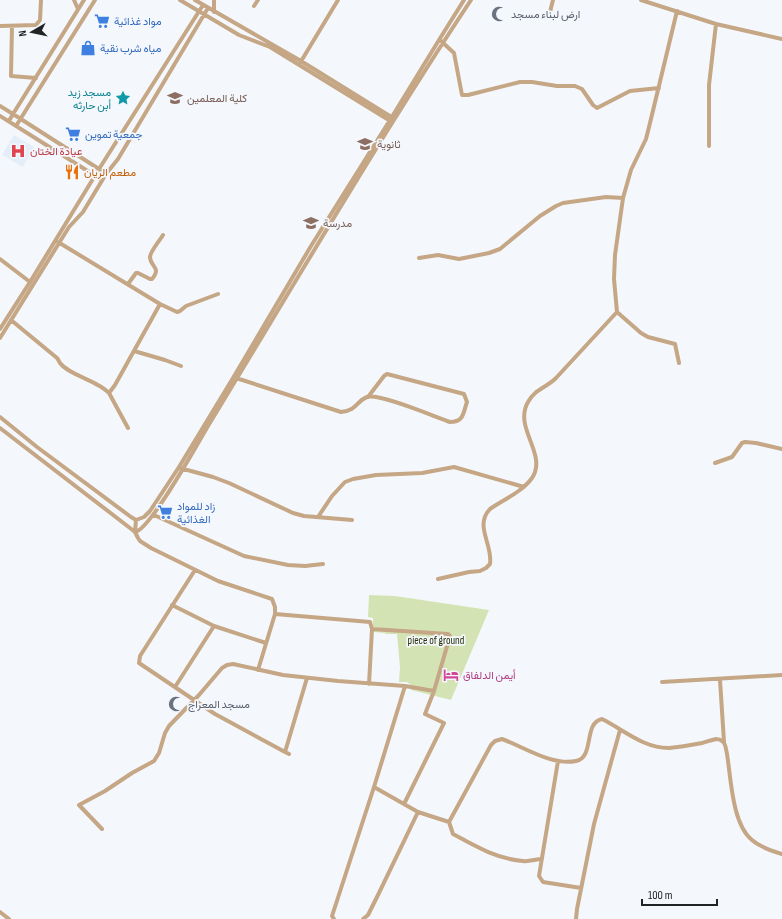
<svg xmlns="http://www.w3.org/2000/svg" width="782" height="919" viewBox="0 0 782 919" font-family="'Sofia Sans Condensed',Vazirmatn,sans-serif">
	<rect width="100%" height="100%" fill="#f4f8fd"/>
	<path fill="#e4eef9" d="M 14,135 L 34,147 L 23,167 L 2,155 Z"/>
	<path fill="#d4e3b4" d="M 369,595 L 395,596 L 489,610 L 451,700 L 411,690 L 411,685 L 407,682 L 399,682 L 400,667 L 397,634 L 385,634 L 386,627 L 385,633 L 373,632 L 378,627 L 373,627 L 373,618 L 368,617 Z"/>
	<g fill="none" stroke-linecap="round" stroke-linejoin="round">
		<path stroke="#c5a685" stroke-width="4" d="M 74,0 L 78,9
			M 180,0 L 239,35 L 270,47 L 392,122
			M 195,0 L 301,61 L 393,118
			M 214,0 L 214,12
			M 641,0 L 716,24 L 782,39
			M 254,6 L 258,0
			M 677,11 L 650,123 L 646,139 L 631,170 L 623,198 L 615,255 L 614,279 L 617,312 L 641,333 L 648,337 L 675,344 L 679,363
			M 549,16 L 553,0
			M 0,26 L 36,25 L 40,20 L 41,0
			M 12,26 L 11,76 L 36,78
			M 441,41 L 454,53 L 462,95 L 468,95 L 520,82 L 532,82 L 557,86 L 575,86 L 582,89 L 593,105 L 597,108 L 630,91 L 659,88
			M 300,63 L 338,0
			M 0,106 L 13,114 L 84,0
			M 0,116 L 102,180
			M 9,121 L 13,114 L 99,169 L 203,5
			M 16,126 L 95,0
			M 709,146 L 709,85 L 716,24
			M 58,242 L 160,304 L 177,312 L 180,311 L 186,306 L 218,294
			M 419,258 L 438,255 L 459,259 L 489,253 L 500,249 L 540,216 L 556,206 L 563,203 L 606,197 L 623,198
			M 0,259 L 30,282
			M 128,284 L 136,273 L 138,273 L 150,279 L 152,279 C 162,267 150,267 150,257 C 150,252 160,240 163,235
			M 11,320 L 57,358 C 58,359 59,361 60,363 C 70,376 97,380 109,393 L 115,385 L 160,304
			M 0,329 L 30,282 L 99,169 L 106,174
			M 0,338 L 69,227 L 83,212 L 106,174 L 118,159 L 208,8
			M 134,351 L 165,360 L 181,366
			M 236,378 L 341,412 C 358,410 356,401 367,397 C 380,393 435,417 450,422 C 464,422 463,413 467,402 L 464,394 L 387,374 L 384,376 L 368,397
			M 109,393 L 128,428
			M 0,417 L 37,447 L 131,517 L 136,520 L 144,517 L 150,511 L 179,467 L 233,378 L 311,246 L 390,120 L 439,40 L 464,0
			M 0,428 L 130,528 L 135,532 C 150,530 198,443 208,426 C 295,283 379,139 471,0
			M 715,463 L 732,457 L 742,443 L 745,442 L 756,443 L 782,449
			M 180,468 L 213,477 L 229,483 L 293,513 L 304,516 L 352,520
			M 154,515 L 244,556 L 288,565 L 305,566 L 323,564
			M 318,517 L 332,496 L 345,482 L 353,479 L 376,475 L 422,473 L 454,467 L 524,487
			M 136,520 L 135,532 L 138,538 L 140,541 L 151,548 L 218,581 L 272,599 L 275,607 L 275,614 L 258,670
			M 195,570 L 140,656 L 139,663 L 215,714 L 285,752
			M 438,579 L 469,572 L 480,571 L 486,568 L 490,564 C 493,544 474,526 490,509 C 503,500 522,492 532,478 C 548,454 513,428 528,402 C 535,389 546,388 556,378 L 617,312
			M 172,605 L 214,626 L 266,643
			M 275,614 L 370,622 L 372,629 L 369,684
			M 372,629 L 448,634 L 450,636 L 434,691 L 425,714 L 444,723 L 404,804
			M 720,680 L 724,742
			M 662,682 L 782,675
			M 175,687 L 214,626
			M 289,754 L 285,752 L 307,678
			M 558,761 L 539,876 L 543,882 L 581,888
			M 374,787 L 418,812 L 449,822
			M 102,829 L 79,805 L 105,791 L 132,773 L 154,761 L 159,753 L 165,733 L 169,726 L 199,695 L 222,668 L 227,665 L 233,664 L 283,675 L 338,681 L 405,686 L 434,691
			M 542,859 C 536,859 529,862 523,861 C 497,859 475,846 453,834 L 449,822 L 491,745 L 495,741 L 502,739 C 524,747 552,766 576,761 C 595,757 583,723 602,719 C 624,730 643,748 669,748 C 679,747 691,745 702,743 C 706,742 711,740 716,739 C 719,739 720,739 722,741 C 726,743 726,750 727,754 C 731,778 732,824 752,840 C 760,847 772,851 782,854
			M 0,912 L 9,919
			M 334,919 L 332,916 L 374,787 L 405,686
			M 363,919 L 368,915 L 378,895 L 418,812
			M 576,919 L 577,909 L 594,824 L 620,730"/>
	</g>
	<defs>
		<g id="mosque-bare" transform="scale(1.2)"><path d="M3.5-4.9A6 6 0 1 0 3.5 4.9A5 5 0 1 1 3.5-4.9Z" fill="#6b7280" stroke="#f4f8fd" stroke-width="2.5" paint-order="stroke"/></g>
		<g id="supermarket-bare" transform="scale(1.2)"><path d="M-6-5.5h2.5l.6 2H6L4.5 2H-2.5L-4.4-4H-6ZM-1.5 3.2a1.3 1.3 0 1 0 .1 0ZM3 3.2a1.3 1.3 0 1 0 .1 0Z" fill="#3f7fe0" stroke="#f4f8fd" stroke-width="2.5" paint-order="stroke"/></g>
		<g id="shop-bare" transform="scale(1.2)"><path d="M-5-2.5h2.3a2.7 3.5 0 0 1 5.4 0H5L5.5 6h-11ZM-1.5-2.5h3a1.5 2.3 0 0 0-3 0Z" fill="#3f7fe0" stroke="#f4f8fd" stroke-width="2.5" paint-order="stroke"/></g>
		<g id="sight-bare" transform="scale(1.2)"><path d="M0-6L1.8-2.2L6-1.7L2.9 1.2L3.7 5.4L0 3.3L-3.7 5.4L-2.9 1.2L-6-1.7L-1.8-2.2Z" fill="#0f9aa8" stroke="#f4f8fd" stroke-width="2.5" paint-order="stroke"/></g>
		<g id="school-bare" transform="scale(1.2)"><path d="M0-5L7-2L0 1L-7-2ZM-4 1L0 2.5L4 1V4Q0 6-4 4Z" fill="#8d6e63" stroke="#f4f8fd" stroke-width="2.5" paint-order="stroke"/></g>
		<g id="hospital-bare" transform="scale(1.2)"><path d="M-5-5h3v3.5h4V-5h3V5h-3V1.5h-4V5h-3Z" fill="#e0444e" stroke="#f4f8fd" stroke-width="2.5" paint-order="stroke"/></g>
		<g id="restaurant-bare" transform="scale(1.2)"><path d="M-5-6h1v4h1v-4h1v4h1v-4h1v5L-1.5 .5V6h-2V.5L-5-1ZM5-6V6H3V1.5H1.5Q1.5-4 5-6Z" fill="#e8710a" stroke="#f4f8fd" stroke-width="2.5" paint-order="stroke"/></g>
		<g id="hotel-bare" transform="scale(1.2)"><path d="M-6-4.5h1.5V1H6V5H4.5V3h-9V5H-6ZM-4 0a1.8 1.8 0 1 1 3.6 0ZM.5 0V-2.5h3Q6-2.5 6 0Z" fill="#d1479c" stroke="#f4f8fd" stroke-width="2.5" paint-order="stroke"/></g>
	</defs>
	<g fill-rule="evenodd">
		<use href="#mosque-bare" x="499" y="14"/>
		<use href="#supermarket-bare" x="102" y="21"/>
		<use href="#shop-bare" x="88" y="48"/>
		<use href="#sight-bare" x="123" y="98"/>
		<use href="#school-bare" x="175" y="98"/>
		<use href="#supermarket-bare" x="73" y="134"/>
		<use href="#school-bare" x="365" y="144"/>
		<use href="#hospital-bare" x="18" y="151"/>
		<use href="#restaurant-bare" x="72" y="172"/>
		<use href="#school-bare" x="311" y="223"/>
		<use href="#supermarket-bare" x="165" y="512"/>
		<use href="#hotel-bare" x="451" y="675"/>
		<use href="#mosque-bare" x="176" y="704"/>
	</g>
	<g text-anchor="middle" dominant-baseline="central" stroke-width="3.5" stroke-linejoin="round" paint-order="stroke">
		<g font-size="11" fill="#5b616d" stroke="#f4f8fd" text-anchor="start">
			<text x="511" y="14">ارض لبناء مسجد</text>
			<text x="188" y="704">مسجد المعراج</text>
		</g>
		<g font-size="11" fill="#366cbe" stroke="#f4f8fd" text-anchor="start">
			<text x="114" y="21">مواد غذائية</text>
			<text x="100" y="48">مياه شرب نقية</text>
			<text x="85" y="134">جمعية تموين</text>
			<text x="177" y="506">زاد للمواد<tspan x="177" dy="13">الغذائية</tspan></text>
		</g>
		<g font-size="11" fill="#0d838f" stroke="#f4f8fd" text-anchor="end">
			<text x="111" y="92">مسجد زيد<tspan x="111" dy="13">أبن حارثه</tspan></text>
		</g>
		<g font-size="11" fill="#785e54" stroke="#f4f8fd" text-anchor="start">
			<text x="187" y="98">كلية المعلمين</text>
			<text x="377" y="144">ثانوية</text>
			<text x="323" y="223">مدرسة</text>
		</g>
		<g font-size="11" fill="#be3a42" stroke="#f4f8fd" text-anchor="start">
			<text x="30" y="151">عيادة الختان</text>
		</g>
		<g font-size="11" fill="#c56008" stroke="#f4f8fd" text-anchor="start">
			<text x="84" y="172">مطعم الريان</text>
		</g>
		<g font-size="11" fill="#28310a" stroke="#f4f8fd">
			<text x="436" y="640">piece of ground</text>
		</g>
		<g font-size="11" fill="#b23c85" stroke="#f4f8fd" text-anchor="start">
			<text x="463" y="675">أيمن الدلفاق</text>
		</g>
	</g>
	<g transform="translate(32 32) rotate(261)" stroke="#f4f8fd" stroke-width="3" paint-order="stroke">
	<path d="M0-3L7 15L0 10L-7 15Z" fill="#212325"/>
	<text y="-6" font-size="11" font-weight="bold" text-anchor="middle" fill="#212325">N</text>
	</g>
	<path d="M642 899v6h75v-6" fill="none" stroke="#212325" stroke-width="2"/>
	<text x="648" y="899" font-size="12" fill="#212325" stroke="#f4f8fd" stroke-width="3" paint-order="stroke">100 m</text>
</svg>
